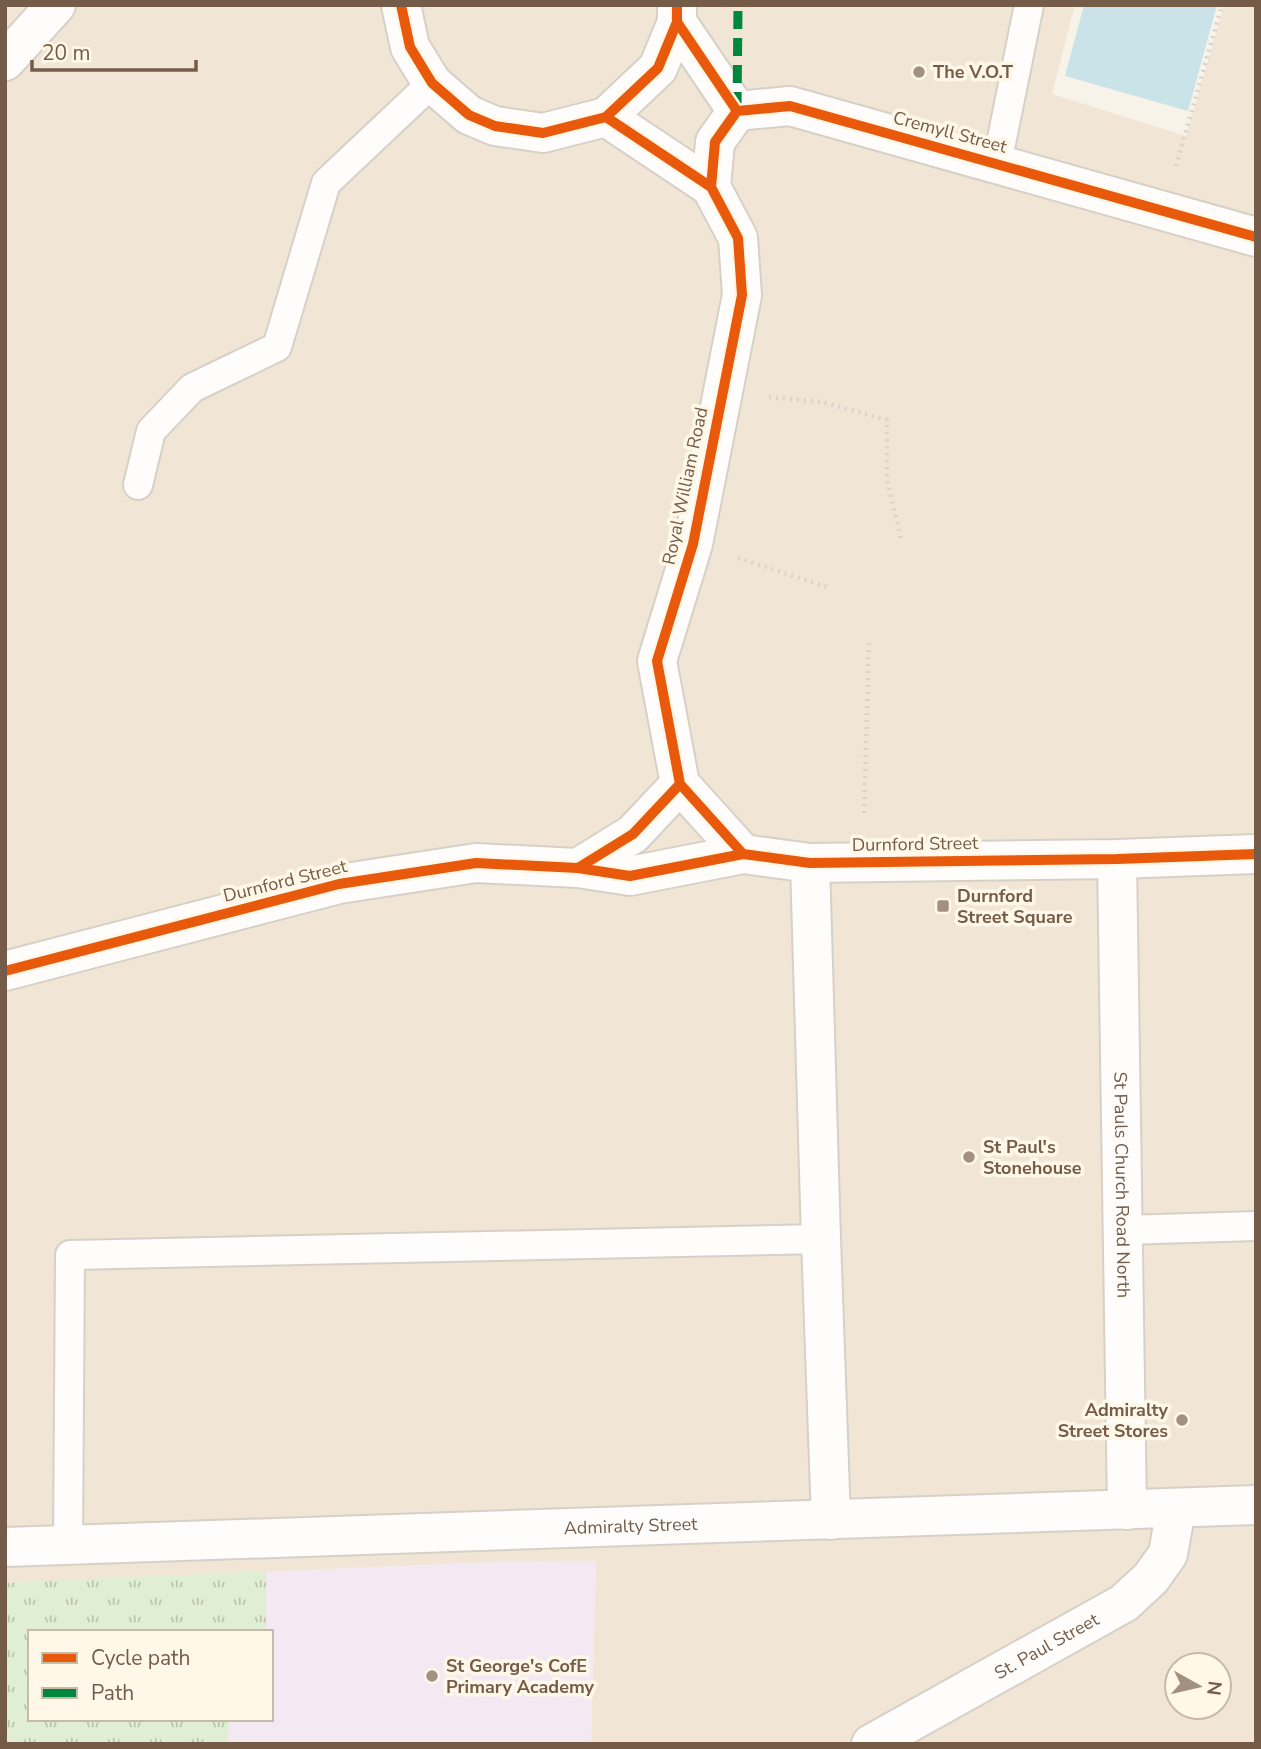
<svg xmlns="http://www.w3.org/2000/svg" width="1261" height="1749" viewBox="0 0 1261 1749" font-family="'Nunito Sans',sans-serif">
	<defs>
		<pattern id="park-tufts" width="24" height="20" patternUnits="userSpaceOnUse" patternTransform="scale(1.75)"><rect width="24" height="20" fill="#e0efd3"/><path d="M3 7l-1-3M5 7V3M7 7l1-3M15 17l-1-3M17 17v-4M19 17l1-3" fill="none" stroke="#bac5ad"/></pattern>
	</defs>
	<rect width="100%" height="100%" fill="#f7f3e9"/>
	<path fill="#f1e6d6" fill-rule="evenodd" d="M 5,5 L 1075,5 L 1052,94 L 1186,136 L 1224,5 L 1256,5 L 1256,1744 L 591,1744 L 596,1561 L 497,1562 L 5,1583 ZM 1177,1665 L 1219,1665 L 1219,1707 L 1177,1707 Z"/>
	<path fill="#f4e9f2" fill-rule="evenodd" d="M 596,1561 L 591,1744 L 5,1744 L 5,1583 L 497,1562 ZM 30,1632 L 271,1632 L 271,1719 L 30,1719 Z"/>
	<path fill="url(#park-tufts)" d="M 266,1571 L 266,1632 L 30,1632 L 30,1719 L 229,1719 L 228,1744 L 5,1744 L 5,1583 Z"/>
	<path fill="#cae3e8" d="M 1084,5 L 1217,5 L 1188,111 L 1065,76 Z"/>
	<g fill="none" stroke-linecap="round" stroke-linejoin="round">
		<g stroke="#d6d0c7" stroke-width="32">
			<path id="service" d="M 997,163 L 1029,5
				M 138,485 L 151,431 L 192,388 L 277,347 L 326,183 L 432,83
				M 1124,1230 L 1256,1226
				M 68,1545 L 70,1255 L 821,1239"/>
		</g>
		<g stroke="#d6d0c7" stroke-width="42">
			<g id="minor">
				<path d="M 401,5 L 410,47 L 432,83 L 469,115 L 495,126 L 543,133 L 606,117 L 658,68 L 677,22 L 677,5"/>
				<path d="M 677,22 L 737,111"/>
				<path d="M 5,61 L 56,5"/>
				<path d="M 737,111 L 715,142 L 711,187 L 738,238 L 742,295 L 693,544 L 657,661 L 680,784 L 743,854"/>
				<path d="M 737,111 L 790,106 L 1256,237"/>
				<path d="M 606,117 L 711,187"/>
				<path id="s1" d="M 1117,859 L 1127,1510"/>
				<path d="M 810,863 L 821,1239 L 831,1520"/>
				<path d="M 578,868 L 633,834 L 680,784"/>
				<path d="M 5,971 L 339,884 L 476,863 L 578,868 L 630,876 L 743,854 L 810,863 L 1117,859 L 1256,854"/>
				<path id="s2" d="M 5,1547 L 1256,1505"/>
				<path id="s3" d="M 871,1744 L 1124,1603 L 1151,1578 L 1168,1554 L 1176,1509"/>
			</g>
		</g>
		<path stroke="#dad3cc" stroke-width="4.5" stroke-dasharray="2 5" stroke-linecap="butt" d="M 1176,166 L 1222,5
			M 769,397 L 822,402 L 887,420 L 887,480 L 902,542
			M 738,558 L 827,587
			M 864,813 L 869,639"/>
		<use href="#service" stroke="#fefdfc" stroke-width="28"/>
		<use href="#minor" stroke="#fefdfc" stroke-width="38"/>
		<path stroke="#00873e" stroke-width="9" stroke-dasharray="18 9" stroke-linecap="butt" d="M 737,110 L 738,5"/>
		<g stroke="#fff8e9" stroke-width="15">
			<path id="cycleway" d="M 401,5 L 410,47 L 432,83 L 469,115 L 495,126 L 543,133 L 606,117 L 658,68 L 677,22 L 677,5
				M 677,22 L 737,111
				M 737,111 L 715,142 L 711,187 L 738,238 L 742,295 L 693,544 L 657,661 L 680,784 L 743,854
				M 737,111 L 790,106 L 1256,237
				M 606,117 L 711,187
				M 578,868 L 633,834 L 680,784
				M 5,971 L 339,884 L 476,863 L 578,868 L 630,876 L 743,854 L 810,863 L 1117,859 L 1256,854"/>
		</g>
		<use href="#cycleway" stroke="#e8590c" stroke-width="10"/>
	</g>
	<g fill="#a29180" stroke="#fff8e9" stroke-width="2.5">
		<circle cx="919" cy="72" r="7"/>
		<rect x="936" y="899" width="14" height="14" rx="3.5"/>
		<circle cx="969" cy="1157" r="7"/>
		<circle cx="1182" cy="1420" r="7"/>
		<circle cx="432" cy="1676" r="7"/>
	</g>
	<g text-anchor="middle" dominant-baseline="central" stroke-width="7" stroke-linejoin="round" paint-order="stroke">
		<g font-size="18" font-weight="bold" fill="#755c48" stroke="#fff8e9" text-anchor="start">
			<text x="933" y="72">The V.O.T</text>
			<text x="957" y="896">Durnford<tspan x="957" dy="21">Street Square</tspan></text>
			<text x="983" y="1147">St Paul's<tspan x="983" dy="21">Stonehouse</tspan></text>
			<text x="1168" y="1410" text-anchor="end">Admiralty<tspan x="1168" dy="21">Street Stores</tspan></text>
			<text x="446" y="1666">St George's CofE<tspan x="446" dy="21">Primary Academy</tspan></text>
		</g>
		<g font-size="18" fill="#755c48" stroke="#fff8e9">
			<text transform="translate(950 132) rotate(15)">Cremyll Street</text>
			<text transform="translate(685 486) rotate(-78)">Royal William Road</text>
			<text transform="translate(915 844) rotate(-1)">Durnford Street</text>
			<text transform="translate(285 881) rotate(-14)">Durnford Street</text>
			<text stroke="none"><textPath href="#s1" startOffset="326">St Pauls Church Road North</textPath></text>
			<text stroke="none"><textPath href="#s2" startOffset="626">Admiralty Street</textPath></text>
			<text stroke="none"><textPath href="#s3" startOffset="201">St. Paul Street</textPath></text>
		</g>
	</g>
	<rect width="1261" height="1749" fill="none" stroke="#755c48" stroke-width="14"/>
	<rect x="28" y="1630" width="245" height="91" fill="#fff8e9" stroke="#c8baa9" stroke-width="2"/>
	<rect x="42" y="1653" width="35" height="10" fill="#e8590c" stroke="#c8baa9" stroke-width="2"/>
	<text x="91" y="1665" font-size="21" fill="#755c48">Cycle path</text>
	<rect x="42" y="1688" width="35" height="10" fill="#00873e" stroke="#c8baa9" stroke-width="2"/>
	<text x="91" y="1700" font-size="21" fill="#755c48">Path</text>
	<g transform="translate(1198 1686) rotate(98)"><circle r="33" fill="#fff8e9" stroke="#c8baa9" stroke-width="2"/>
	<path d="M0-5L12 26L0 18L-12 26Z" fill="#a29180"/>
	<text y="-10" font-size="19" font-weight="bold" text-anchor="middle" fill="#755c48">N</text>
	</g>
	<path d="M32 60v10h164v-10" fill="none" stroke="#755c48" stroke-width="3.5"/>
	<text x="42" y="60" font-size="21" fill="#755c48" stroke="#fff8e9" stroke-width="5" paint-order="stroke">20 m</text>
</svg>
